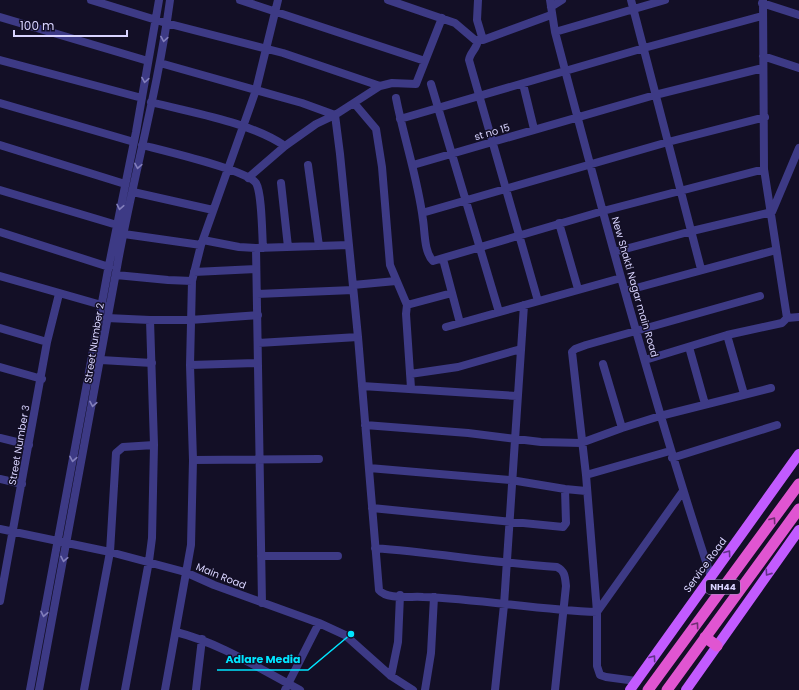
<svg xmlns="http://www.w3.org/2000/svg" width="799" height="690" viewBox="0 0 799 690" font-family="Poppins,sans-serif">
	<rect width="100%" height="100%" fill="#130f26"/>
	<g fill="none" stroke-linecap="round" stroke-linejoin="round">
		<path stroke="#3d3a85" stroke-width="8" d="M 91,0 L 166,23 L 283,53 L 380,86
			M 240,0 L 425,61
			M 388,0 L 455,23 L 475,40 L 482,40
			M 478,0 L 477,20 L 483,40 L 551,15
			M 550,0 L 555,32 C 603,215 652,397 711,577
			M 631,0 L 701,269
			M 762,3 L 799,15
			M 551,7 L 562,0
			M 0,17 L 148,61
			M 555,32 L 665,0
			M 478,40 C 477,49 470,52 469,60 L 538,301
			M 763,56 L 799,68
			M 0,60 L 142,98
			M 160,63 L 302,103 L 335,115
			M 431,84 L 499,312
			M 523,84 L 534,129
			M 396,98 C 404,139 418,179 423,220 C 425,232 424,252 433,261 L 603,211 L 764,169
			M 151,102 C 192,113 250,122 285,146
			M 0,103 L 134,142
			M 354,103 L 376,129 L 382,167 L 390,265 L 407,305 L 406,314 L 411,388
			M 335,115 L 340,154 L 358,337 L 379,590 C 387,600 411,596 423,597 C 481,599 539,610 597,612 L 683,491
			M 400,119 L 644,48 L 762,16
			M 0,145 L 125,184
			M 142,145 C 161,150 247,170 256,183 C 262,193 262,234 263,248
			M 308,165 L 319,246
			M 413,165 L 655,95 L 763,68
			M 248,178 L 285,146 L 316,124 L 335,115 L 380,86 L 392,83 L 416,84 L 442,18
			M 281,183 L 288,247
			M 0,190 L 117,225
			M 133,192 L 213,210
			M 422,213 L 668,142 L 765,117
			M 559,223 L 578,289
			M 0,232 L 109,267
			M 124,234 L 201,245
			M 203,240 L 239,247 L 256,248 L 349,245
			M 256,248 L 262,603
			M 614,252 L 692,231 L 772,212 L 799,148
			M 443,259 L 460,323
			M 194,272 L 256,269
			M 116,275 L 168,280 L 192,281
			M 0,276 L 105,306
			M 353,285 L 396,281
			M 625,291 L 776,250
			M 257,294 L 353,290
			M 407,305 L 452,293
			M 107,318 L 150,320 L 154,445 L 152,538 L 149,561 L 125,690
			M 787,318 L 799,317
			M 150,320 L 190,320 L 258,315
			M 446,327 L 621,278
			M 0,328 L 47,342
			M 727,335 L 744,394
			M 258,343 L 358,337
			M 689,347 L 705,404
			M 101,360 L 152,363
			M 645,360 L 727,335 L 782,323 L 787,318 L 764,169 L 763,0
			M 603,364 L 622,428
			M 190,365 L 257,363
			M 0,367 L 42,379
			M 410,374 L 458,367 L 521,349
			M 362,386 L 517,396
			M 365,425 L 468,433 L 541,442 L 581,443 L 622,428 L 660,416 L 771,388
			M 0,438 L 29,445
			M 672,458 L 777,425
			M 193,460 L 319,459
			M 369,468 L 511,480 L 565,489 L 586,491
			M 586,475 L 670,451
			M 0,479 L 22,484
			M 372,508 L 563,527 L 566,523 L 565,489
			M 0,529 L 110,552 L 185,572 L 214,585 L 319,623 L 345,635 L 391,676 L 413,690
			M 375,548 C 436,553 496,563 557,567 C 565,571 565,577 566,586 L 555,690
			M 261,556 L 338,556
			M 0,601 L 47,342 L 59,294
			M 176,632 C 220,643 260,669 300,690
			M 391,676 L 398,642 L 400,595
			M 636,681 L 606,677 L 600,675 L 597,666 L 597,612 L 586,475 L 572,352 L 575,349 L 586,345 L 760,296
			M 30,690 L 108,270 L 136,132 L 159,0
			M 39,690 C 66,549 92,408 117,267 C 133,177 158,90 170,0
			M 84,690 L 110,552 L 116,453 L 123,447 L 154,445
			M 165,690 L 191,545 L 193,460 L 190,365 L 192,281 L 201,245 L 256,90 L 278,0
			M 196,690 L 202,639
			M 285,690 L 319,623
			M 425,690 L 431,653 L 434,597
			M 495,690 L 504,605 L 524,305"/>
		<path stroke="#c25bff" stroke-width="10" d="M 630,690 L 799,454
			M 686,690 L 799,530"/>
		<path stroke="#e055d1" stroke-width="11" d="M 705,637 L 717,646
			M 648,690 L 799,484
			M 667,690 L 799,509"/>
	</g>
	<defs><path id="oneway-chevron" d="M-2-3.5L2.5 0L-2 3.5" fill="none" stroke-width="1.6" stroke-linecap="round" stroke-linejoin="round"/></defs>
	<g stroke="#837fbc">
		<use href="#oneway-chevron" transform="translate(164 39) rotate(99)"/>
		<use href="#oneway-chevron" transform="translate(145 80) rotate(99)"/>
		<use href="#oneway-chevron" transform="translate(138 166) rotate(100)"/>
		<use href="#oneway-chevron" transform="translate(120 207) rotate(101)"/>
		<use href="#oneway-chevron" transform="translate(93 404) rotate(100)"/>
		<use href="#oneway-chevron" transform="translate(73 459) rotate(100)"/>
		<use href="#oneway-chevron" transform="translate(64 559) rotate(101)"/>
		<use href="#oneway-chevron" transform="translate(44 614) rotate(101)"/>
	</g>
	<g stroke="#6f2e73">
		<use href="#oneway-chevron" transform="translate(773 520) rotate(-54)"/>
		<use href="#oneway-chevron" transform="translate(696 625) rotate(-54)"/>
	</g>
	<g stroke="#623188">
		<use href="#oneway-chevron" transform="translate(728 553) rotate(-54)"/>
		<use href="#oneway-chevron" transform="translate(768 573) rotate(125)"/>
		<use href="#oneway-chevron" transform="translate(653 658) rotate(-54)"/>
	</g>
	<g text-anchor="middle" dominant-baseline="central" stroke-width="3" stroke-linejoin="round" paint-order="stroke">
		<rect fill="#130f26" stroke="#9e99be" stroke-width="1" x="706" y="580" width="34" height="14" rx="3"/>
		<g font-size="9" font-weight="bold" fill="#d9d4ff">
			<text x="723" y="587">NH44</text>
		</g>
		<g font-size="10" fill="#d9d4ff" stroke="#130f26">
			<text transform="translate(492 132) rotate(-16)">st no 15</text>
			<text transform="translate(635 287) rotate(74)">New Shakti Nagar main Road</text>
			<text transform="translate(94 343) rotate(-81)">Street Number 2</text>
			<text transform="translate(19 445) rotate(-80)">Street Number 3</text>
			<text transform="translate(705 565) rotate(-54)">Service Road</text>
			<text transform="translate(221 576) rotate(22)">Main Road</text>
		</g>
	</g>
	<path fill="none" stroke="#00e5ff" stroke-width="1.5" d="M351 634L308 670H217"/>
	<circle fill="#00e5ff" stroke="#130f26" stroke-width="1.5" cx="351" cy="634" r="4"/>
	<g font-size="11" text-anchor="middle" font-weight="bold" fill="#00e5ff" stroke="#130f26" stroke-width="3" stroke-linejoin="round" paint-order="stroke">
		<text x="263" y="663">Adlare Media</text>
	</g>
	<path d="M14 30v6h113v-6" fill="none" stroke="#d9d4ff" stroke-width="2"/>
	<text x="20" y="30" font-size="12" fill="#d9d4ff" stroke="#130f26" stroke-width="3" paint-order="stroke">100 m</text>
</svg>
